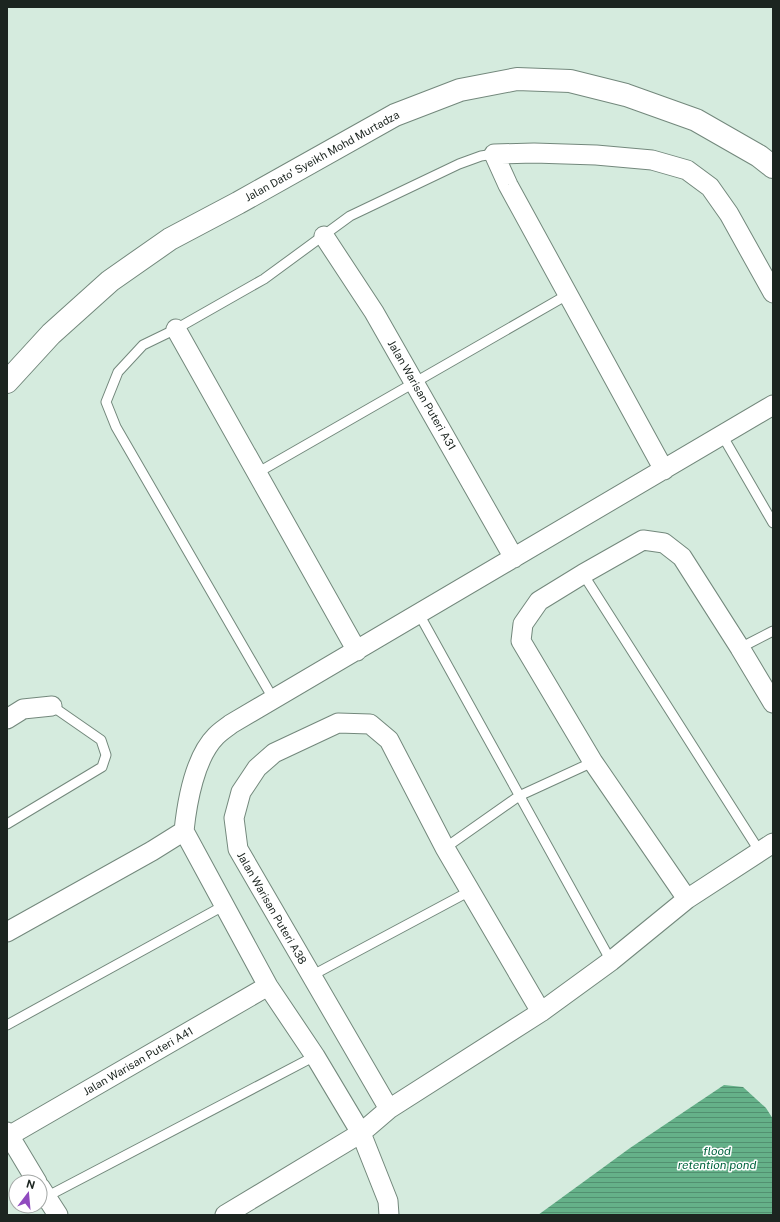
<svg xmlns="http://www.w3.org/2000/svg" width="780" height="1222" viewBox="0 0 780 1222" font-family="'Public Sans',sans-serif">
	<defs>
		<pattern id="water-rules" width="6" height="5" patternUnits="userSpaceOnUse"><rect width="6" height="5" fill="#65b189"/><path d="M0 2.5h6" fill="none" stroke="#529070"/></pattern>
	</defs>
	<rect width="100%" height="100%" fill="#d5ebde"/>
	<path fill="url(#water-rules)" d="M 724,1085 L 743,1087 L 766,1108 L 773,1119 L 773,1215 L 538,1215 L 630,1148 Z"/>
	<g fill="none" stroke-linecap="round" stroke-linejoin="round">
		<g stroke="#73887c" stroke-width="11">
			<path id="lane" d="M 722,435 L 773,523
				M 257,473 L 567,295
				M 583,574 L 760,852
				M 419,614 L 611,961
				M 740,648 L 773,631
				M 274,700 L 116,427 L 106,402 L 118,372 L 143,345 L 176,329 L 264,279 L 350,216 L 459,164 L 481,156 L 494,154
				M 7,824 L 102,767 L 106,755 L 101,740 L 52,706
				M 445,848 L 519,796 L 593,762
				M 311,976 L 470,891
				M 7,1025 L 225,905
				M 46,1197 L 315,1056"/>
		</g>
		<g stroke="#73887c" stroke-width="21">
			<path id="street" d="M 324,236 L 374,312 L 514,558
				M 176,329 L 357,651
				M 664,470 L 508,185 L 494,154 L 534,153 L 596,155 L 652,160 L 687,170 L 710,187 L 729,214 L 773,293
				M 7,719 L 23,709 L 52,706
				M 687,899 L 593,762 L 521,641 L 523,624 L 539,601 L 583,574 L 643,540 L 664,543 L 682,557 L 740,648 L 773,703
				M 7,932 L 152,851 L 184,831
				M 389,1109 L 238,849 L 234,818 L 241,792 L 257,768 L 274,753 L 338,723 L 370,724 L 389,740 L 445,848 L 541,1012
				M 7,1132 L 37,1182
				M 7,1137 L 268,986
				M 40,1187 L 58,1215
				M 225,1215 L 361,1133 L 389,1109 L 541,1012 L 611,961 L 687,899 L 773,843
				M 389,1215 L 388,1201 L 361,1133 L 315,1056 L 268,986 L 184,831 C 187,802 195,757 216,736 C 221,731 226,728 231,724 L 773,405"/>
		</g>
		<g stroke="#73887c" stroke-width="24">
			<path id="secondary" d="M 7,382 L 51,334 L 110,281 L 170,239 L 238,203 L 395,115 L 460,90 L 517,79 L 570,81 L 626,95 L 696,120 L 759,156 L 773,167"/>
		</g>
		<use href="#lane" stroke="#fff" stroke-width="9"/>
		<use href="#street" stroke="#fff" stroke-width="19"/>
		<use href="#secondary" stroke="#fff" stroke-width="22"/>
	</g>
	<g text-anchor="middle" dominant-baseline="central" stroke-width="3" stroke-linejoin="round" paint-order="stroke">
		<g font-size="11" fill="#1c2520" stroke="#fff">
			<text transform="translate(322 156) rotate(-29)">Jalan Dato' Syeikh Mohd Murtadza</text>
			<text transform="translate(422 395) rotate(60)">Jalan Warisan Puteri A31</text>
			<text transform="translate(272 908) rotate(60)">Jalan Warisan Puteri A38</text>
			<text transform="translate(138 1061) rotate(-30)">Jalan Warisan Puteri A41</text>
		</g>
		<g font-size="12" font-style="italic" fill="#056741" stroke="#fff">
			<text x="717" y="1151">flood<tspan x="717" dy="14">retention pond</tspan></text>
		</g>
	</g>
	<rect width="780" height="1222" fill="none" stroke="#1c2520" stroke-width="16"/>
	<g transform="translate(28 1194) rotate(16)"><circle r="19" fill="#ffffff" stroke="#a4a8a6"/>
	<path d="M0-3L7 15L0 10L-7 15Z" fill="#904bbf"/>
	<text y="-6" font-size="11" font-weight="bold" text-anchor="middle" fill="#1c2520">N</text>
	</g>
</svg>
